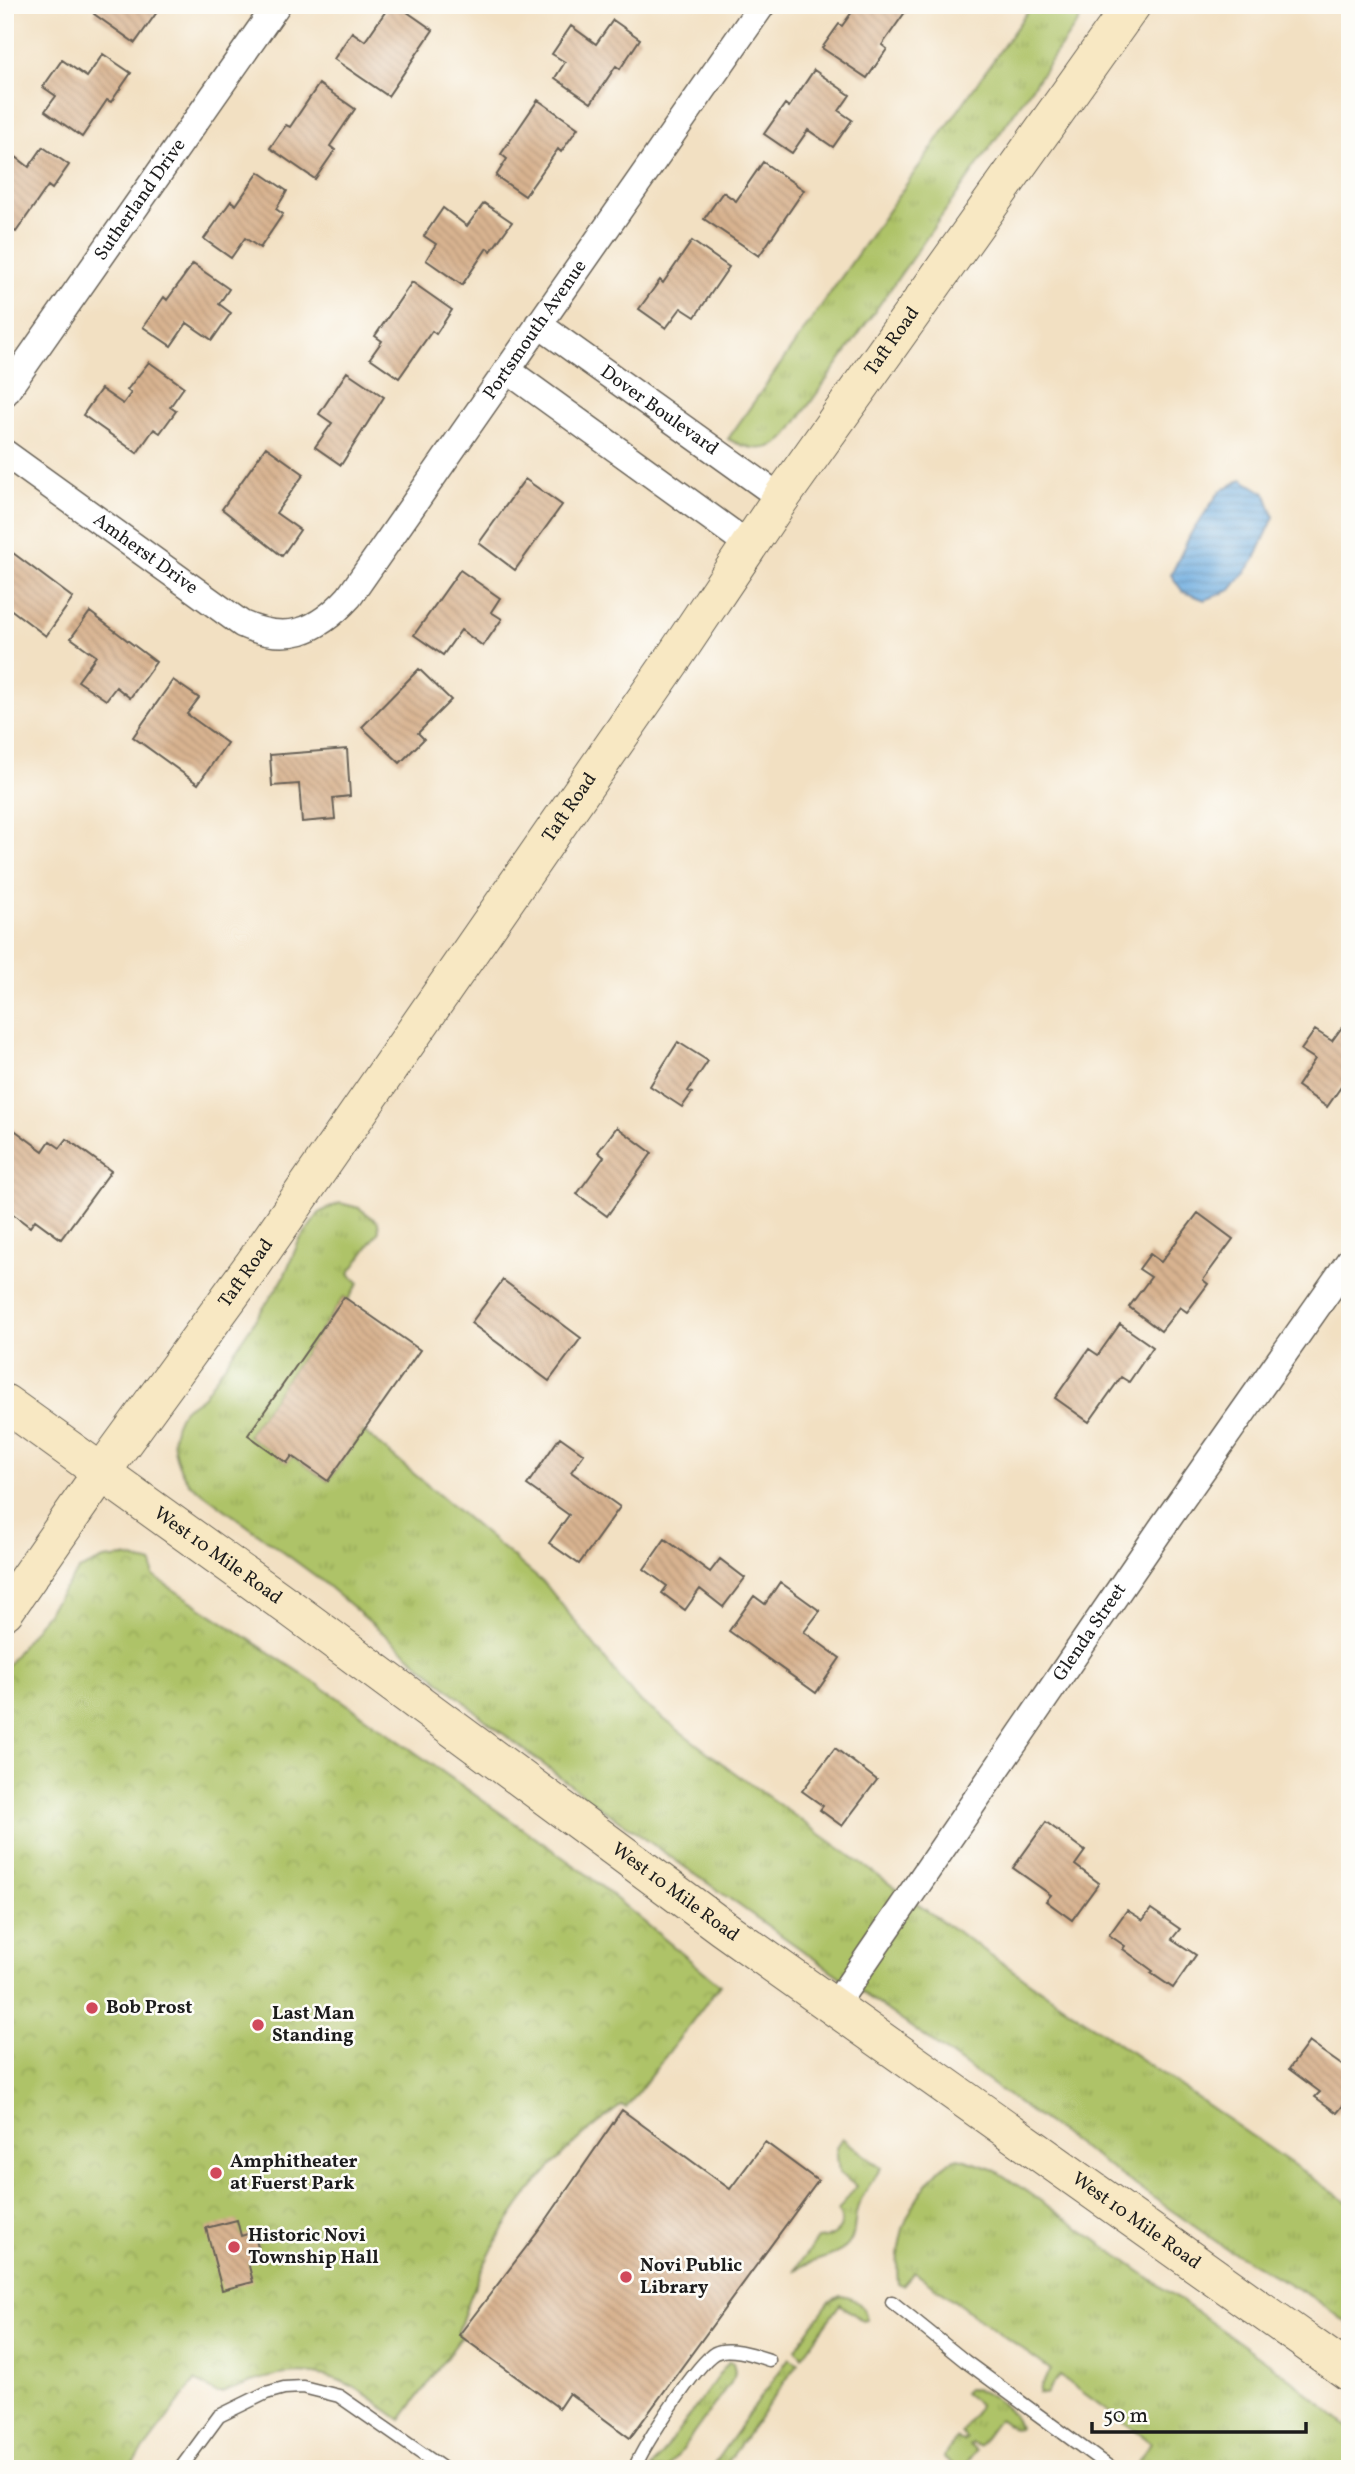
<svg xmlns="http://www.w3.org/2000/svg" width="1355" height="2474" viewBox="0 0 1355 2474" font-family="Vollkorn,serif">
	<defs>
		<pattern id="grass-tufts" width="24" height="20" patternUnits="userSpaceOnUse" patternTransform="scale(1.75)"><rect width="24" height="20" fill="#aec367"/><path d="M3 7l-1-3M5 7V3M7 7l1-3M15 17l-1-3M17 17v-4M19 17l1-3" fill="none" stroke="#95a759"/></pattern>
		<pattern id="park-crowns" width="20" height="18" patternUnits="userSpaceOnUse" patternTransform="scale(1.75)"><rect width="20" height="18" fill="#aec367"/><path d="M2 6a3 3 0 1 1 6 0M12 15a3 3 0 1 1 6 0" fill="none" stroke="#95a759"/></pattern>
		<pattern id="water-rules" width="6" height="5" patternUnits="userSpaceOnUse" patternTransform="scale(1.75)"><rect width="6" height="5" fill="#6cabdf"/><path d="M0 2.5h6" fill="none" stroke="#588ab4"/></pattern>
		<pattern id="building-back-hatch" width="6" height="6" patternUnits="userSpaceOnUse" patternTransform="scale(1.75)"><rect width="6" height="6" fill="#d8b390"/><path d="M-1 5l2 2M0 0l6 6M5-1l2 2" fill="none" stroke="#b9997c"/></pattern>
	</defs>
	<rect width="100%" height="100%" fill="#fdfcf7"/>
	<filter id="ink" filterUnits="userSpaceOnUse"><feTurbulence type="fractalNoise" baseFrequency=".0143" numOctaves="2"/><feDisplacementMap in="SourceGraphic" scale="14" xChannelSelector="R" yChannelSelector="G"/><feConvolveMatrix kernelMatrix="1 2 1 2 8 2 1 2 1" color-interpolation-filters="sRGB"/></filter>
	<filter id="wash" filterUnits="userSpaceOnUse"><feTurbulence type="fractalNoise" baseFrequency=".00686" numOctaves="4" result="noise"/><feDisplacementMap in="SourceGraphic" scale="28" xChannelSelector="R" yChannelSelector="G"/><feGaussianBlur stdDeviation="1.57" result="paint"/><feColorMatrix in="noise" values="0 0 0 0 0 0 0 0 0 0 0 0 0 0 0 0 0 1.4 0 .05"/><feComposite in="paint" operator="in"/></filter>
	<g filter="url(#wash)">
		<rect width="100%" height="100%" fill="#f2e0c2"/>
		<path fill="url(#grass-tufts)" stroke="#657042" stroke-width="2" d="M 1032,5 L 1090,5 L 787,436 C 770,454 748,450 728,439 Z
			M 340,1203 L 359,1208 L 378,1222 L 379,1231 L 349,1274 L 359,1283 L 348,1300 L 344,1297 L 248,1435 L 287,1462 L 292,1456 L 328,1481 L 363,1431 L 546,1585 L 636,1698 L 731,1770 L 923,1908 L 1350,2204 L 1350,2325 L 1315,2299 L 1224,2247 L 1079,2146 L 593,1802 L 489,1723 L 317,1577 L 189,1483 C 174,1463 166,1433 183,1411 C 187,1405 196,1402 202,1398 L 283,1279 L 299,1241 L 320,1212 Z
			M 842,2138 L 881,2168 C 873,2180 863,2193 858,2206 C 853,2220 857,2238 845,2248 C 831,2260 809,2259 794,2271 L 817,2239 C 834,2238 848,2228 838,2211 L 856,2186 L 839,2173 L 836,2147 Z
			M 959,2158 L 993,2169 L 1031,2194 L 1291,2379 L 1350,2429 L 1350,2469 L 1133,2469 L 1151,2442 L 1060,2376 L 1046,2394 L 1039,2393 L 1040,2387 L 1051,2370 L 914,2272 L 903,2285 L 898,2284 C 896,2265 898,2247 903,2229 C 910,2207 936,2162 959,2158 Z
			M 840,2296 C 854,2297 865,2305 867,2320 L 863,2321 L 840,2304 L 802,2357 L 796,2349 L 829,2302 Z
			M 789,2358 L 798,2363 L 723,2469 L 710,2469 Z
			M 729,2361 L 733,2363 L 735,2372 L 734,2377 L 668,2469 L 651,2469 Z
			M 975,2389 C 992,2395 1015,2410 1019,2428 L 1013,2429 L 999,2419 L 979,2446 L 971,2443 L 969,2445 L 976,2451 L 963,2469 L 959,2469 L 943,2457 L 957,2438 L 963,2441 L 966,2438 L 961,2433 L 979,2405 L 964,2393 L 968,2389 Z"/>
		<path fill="url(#park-crowns)" stroke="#657042" stroke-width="2" d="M 125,1557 L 153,1564 L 153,1576 L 340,1699 L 585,1873 L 720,1985 L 626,2108 L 622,2105 C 537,2167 490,2232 458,2332 L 462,2336 L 401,2420 C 385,2409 369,2395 352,2386 C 306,2362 266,2376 222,2393 L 216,2393 L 195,2381 L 129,2469 L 5,2469 L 5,1668 L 79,1570 L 104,1559 Z"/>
		<path fill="url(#water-rules)" stroke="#44647e" stroke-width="2" d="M 1242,479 L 1266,494 L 1274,517 L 1254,561 L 1231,590 L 1205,600 L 1183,592 L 1171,575 L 1190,535 L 1220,491 Z"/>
		<g id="blocks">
			<path fill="url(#building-back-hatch)" d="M 100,5 L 162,5 L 135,43 L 94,14 Z
				M 390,5 L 397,5 L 433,30 L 388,96 L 334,59 L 352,32 L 365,41 Z
				M 857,5 L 904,5 L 908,8 L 882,45 L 887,49 L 867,78 L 822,48 L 839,24 L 842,26 Z
				M 613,20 L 640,39 L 620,69 L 616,66 L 591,103 L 555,78 L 565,62 L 552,54 L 571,26 L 596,44 Z
				M 103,54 L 131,73 L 111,102 L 107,100 L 82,137 L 45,111 L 56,96 L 43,87 L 62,60 L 87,77 Z
				M 814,70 L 850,95 L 839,111 L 852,120 L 833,147 L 808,130 L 792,153 L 764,134 L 785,104 L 789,107 Z
				M 319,84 L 355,109 L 330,146 L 335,150 L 315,179 L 270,148 L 286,125 L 290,127 Z
				M 538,100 L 578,128 L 561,152 L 558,149 L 525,196 L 496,176 L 507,159 L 501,154 Z
				M 43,147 L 69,165 L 52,189 L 48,186 L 16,232 L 5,225 L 5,172 L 16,157 L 29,167 Z
				M 763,162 L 804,190 L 759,256 L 704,219 L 723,192 L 736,201 Z
				M 259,172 L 287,191 L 276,209 L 283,214 L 260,248 L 245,238 L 231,258 L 204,239 L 231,201 L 236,205 Z
				M 484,203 L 512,222 L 491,251 L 487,248 L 462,285 L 426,260 L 436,244 L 424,236 L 443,208 L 467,226 Z
				M 692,241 L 729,267 L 695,317 L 681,308 L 666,328 L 639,309 L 660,280 L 663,283 Z
				M 193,264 L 229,289 L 219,304 L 231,313 L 212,340 L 187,323 L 171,346 L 143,327 L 164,297 L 167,300 Z
				M 412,282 L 452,310 L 436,334 L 432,331 L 399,378 L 370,358 L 382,341 L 375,336 Z
				M 149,362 L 184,387 L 170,407 L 176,411 L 160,433 L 154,429 L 137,453 L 83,415 L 101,389 L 123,404 L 131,393 L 127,390 Z
				M 347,372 L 384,397 L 341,465 L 315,447 L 332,423 L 319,414 Z
				M 266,447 L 304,474 L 276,513 L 300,530 L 282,556 L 222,509 Z
				M 525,479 L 562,505 L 515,570 L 479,543 Z
				M 9,550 L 73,598 L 46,636 L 9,608 L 5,612 L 5,555 Z
				M 460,570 L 500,598 L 491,612 L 502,619 L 483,646 L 461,630 L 443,655 L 414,635 Z
				M 90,612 L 156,662 L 130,698 L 116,687 L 106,700 L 78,681 L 96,656 L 71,638 Z
				M 419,669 L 451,700 L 418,733 L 424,739 L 400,763 L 362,727 Z
				M 173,680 L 199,698 L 187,714 L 227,743 L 198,784 L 133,737 Z
				M 347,749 L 350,796 L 333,798 L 335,819 L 302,822 L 299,784 L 272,786 L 270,755 Z
				M 1348,1019 L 1350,1021 L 1350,1074 L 1327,1107 L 1297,1086 L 1315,1059 L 1301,1050 L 1315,1030 L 1332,1041 Z
				M 678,1042 L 708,1061 L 688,1091 L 692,1093 L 682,1107 L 650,1086 Z
				M 5,1123 L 43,1151 L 50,1141 L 60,1148 L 67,1139 L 111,1171 L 61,1239 L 35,1220 L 30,1227 L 5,1208 Z
				M 617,1127 L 652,1153 L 607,1216 L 577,1194 L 604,1157 L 598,1152 Z
				M 1198,1213 L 1233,1239 L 1203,1280 L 1208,1284 L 1187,1312 L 1180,1307 L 1161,1331 L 1129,1307 L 1151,1277 L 1139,1269 L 1150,1254 L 1161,1262 Z
				M 503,1280 L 581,1338 L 549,1381 L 471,1323 Z
				M 344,1297 L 420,1350 L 328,1481 L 292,1456 L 287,1463 L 248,1435 Z
				M 1120,1324 L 1153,1347 L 1129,1382 L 1121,1377 L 1089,1422 L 1055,1398 L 1089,1349 L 1098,1355 Z
				M 560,1437 L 584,1454 L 571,1472 L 620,1507 L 579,1564 L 549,1543 L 569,1515 L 527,1485 Z
				M 665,1539 L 710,1572 L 720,1559 L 745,1578 L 723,1607 L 700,1589 L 685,1610 L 662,1593 L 667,1586 L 644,1569 Z
				M 780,1582 L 820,1611 L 804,1632 L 840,1658 L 816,1693 L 729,1631 L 754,1596 L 765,1604 Z
				M 835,1748 L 877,1780 L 842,1826 L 820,1810 L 823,1806 L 802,1791 Z
				M 1046,1822 L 1085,1851 L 1075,1865 L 1099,1883 L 1072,1920 L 1046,1901 L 1051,1895 L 1013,1868 Z
				M 1151,1909 L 1180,1929 L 1172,1939 L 1196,1955 L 1173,1988 L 1151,1973 L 1153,1971 L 1123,1949 L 1125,1946 L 1109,1935 L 1127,1910 L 1143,1920 Z
				M 1309,2042 L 1350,2071 L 1350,2104 L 1346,2102 L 1337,2113 L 1315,2097 L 1320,2092 L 1289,2069 Z
				M 622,2110 L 730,2189 L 765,2142 L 818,2181 L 630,2438 L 569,2393 L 559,2408 L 459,2335 L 540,2229 Z
				M 237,2220 L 241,2236 L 254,2232 L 261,2259 L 248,2262 L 253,2282 L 222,2290 L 206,2228 Z"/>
		</g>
	</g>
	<g filter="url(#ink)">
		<use href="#blocks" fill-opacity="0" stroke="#676156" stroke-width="2"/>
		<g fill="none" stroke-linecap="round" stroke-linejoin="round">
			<g stroke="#676156" stroke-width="15">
				<path id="lane" d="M 892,2302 L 965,2361 L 1112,2469
					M 180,2469 L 219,2416 L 266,2393 L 284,2388 L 303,2387 L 339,2396 L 444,2469
					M 637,2469 L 636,2465 C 645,2444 697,2363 715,2353 C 729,2346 754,2355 769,2360"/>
			</g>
			<g stroke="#676156" stroke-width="29">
				<g id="street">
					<path id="s1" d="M 538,324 L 781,498"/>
					<path d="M 507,370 L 749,545"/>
					<path id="s2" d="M 5,393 L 277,5"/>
					<path id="s3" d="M 5,453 L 242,624 C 287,644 317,632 349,597 L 762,5"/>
					<path id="s4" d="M 833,2008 L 1163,1526 L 1350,1260"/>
				</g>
			</g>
			<g stroke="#676156" stroke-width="39">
				<g id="secondary">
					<path id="s5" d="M 5,1403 L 293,1610 L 723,1928 L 1350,2373"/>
					<path id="s6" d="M 5,1611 L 101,1473 L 252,1266 L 673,659 L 781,498 L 1132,5"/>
				</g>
			</g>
			<use href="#lane" stroke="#fff" stroke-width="12"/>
			<use href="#street" stroke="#fff" stroke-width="26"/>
			<use href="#secondary" stroke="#f8e8c3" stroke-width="37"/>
		</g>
	</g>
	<g fill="#d1495b" stroke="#fdfcf7" stroke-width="2.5">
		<circle cx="92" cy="2008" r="7"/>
		<circle cx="258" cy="2025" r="7"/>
		<circle cx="216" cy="2173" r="7"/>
		<circle cx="234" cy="2247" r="7"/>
		<circle cx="626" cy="2277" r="7"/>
	</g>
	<g text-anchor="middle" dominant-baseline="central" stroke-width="5" stroke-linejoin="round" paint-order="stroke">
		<g font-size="19" fill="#1c1c1c" stroke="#fdfcf7">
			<text stroke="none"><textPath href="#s2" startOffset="236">Sutherland Drive</textPath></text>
			<text stroke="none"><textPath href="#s3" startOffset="738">Portsmouth Avenue</textPath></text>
			<text stroke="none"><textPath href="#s6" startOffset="1549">Taft Road</textPath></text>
			<text stroke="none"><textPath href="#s1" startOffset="149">Dover Boulevard</textPath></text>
			<text stroke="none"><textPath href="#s3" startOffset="173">Amherst Drive</textPath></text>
			<text stroke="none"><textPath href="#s6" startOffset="982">Taft Road</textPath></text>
			<text stroke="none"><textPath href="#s6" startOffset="415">Taft Road</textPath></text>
			<text stroke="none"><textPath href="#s5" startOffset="262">West 10 Mile Road</textPath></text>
			<text stroke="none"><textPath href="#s4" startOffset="455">Glenda Street</textPath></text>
			<text stroke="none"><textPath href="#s5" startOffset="830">West 10 Mile Road</textPath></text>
			<text stroke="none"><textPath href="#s5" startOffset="1396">West 10 Mile Road</textPath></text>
		</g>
		<g font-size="19" font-weight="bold" fill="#1c1c1c" stroke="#fdfcf7" text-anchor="start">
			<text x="106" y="2008">Bob Prost</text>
			<text x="272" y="2014">Last Man<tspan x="272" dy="22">Standing</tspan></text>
			<text x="230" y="2162">Amphitheater<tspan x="230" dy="22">at Fuerst Park</tspan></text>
			<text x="248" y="2236">Historic Novi<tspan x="248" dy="22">Township Hall</tspan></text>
			<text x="640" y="2266">Novi Public<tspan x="640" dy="22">Library</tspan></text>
		</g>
	</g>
	<rect width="1355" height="2474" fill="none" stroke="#fdfcf7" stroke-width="28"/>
	<path d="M1092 2422v10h214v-10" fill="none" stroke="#1c1c1c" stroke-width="3.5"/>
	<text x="1103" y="2422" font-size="21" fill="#1c1c1c" stroke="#fdfcf7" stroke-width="5" paint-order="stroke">50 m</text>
</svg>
